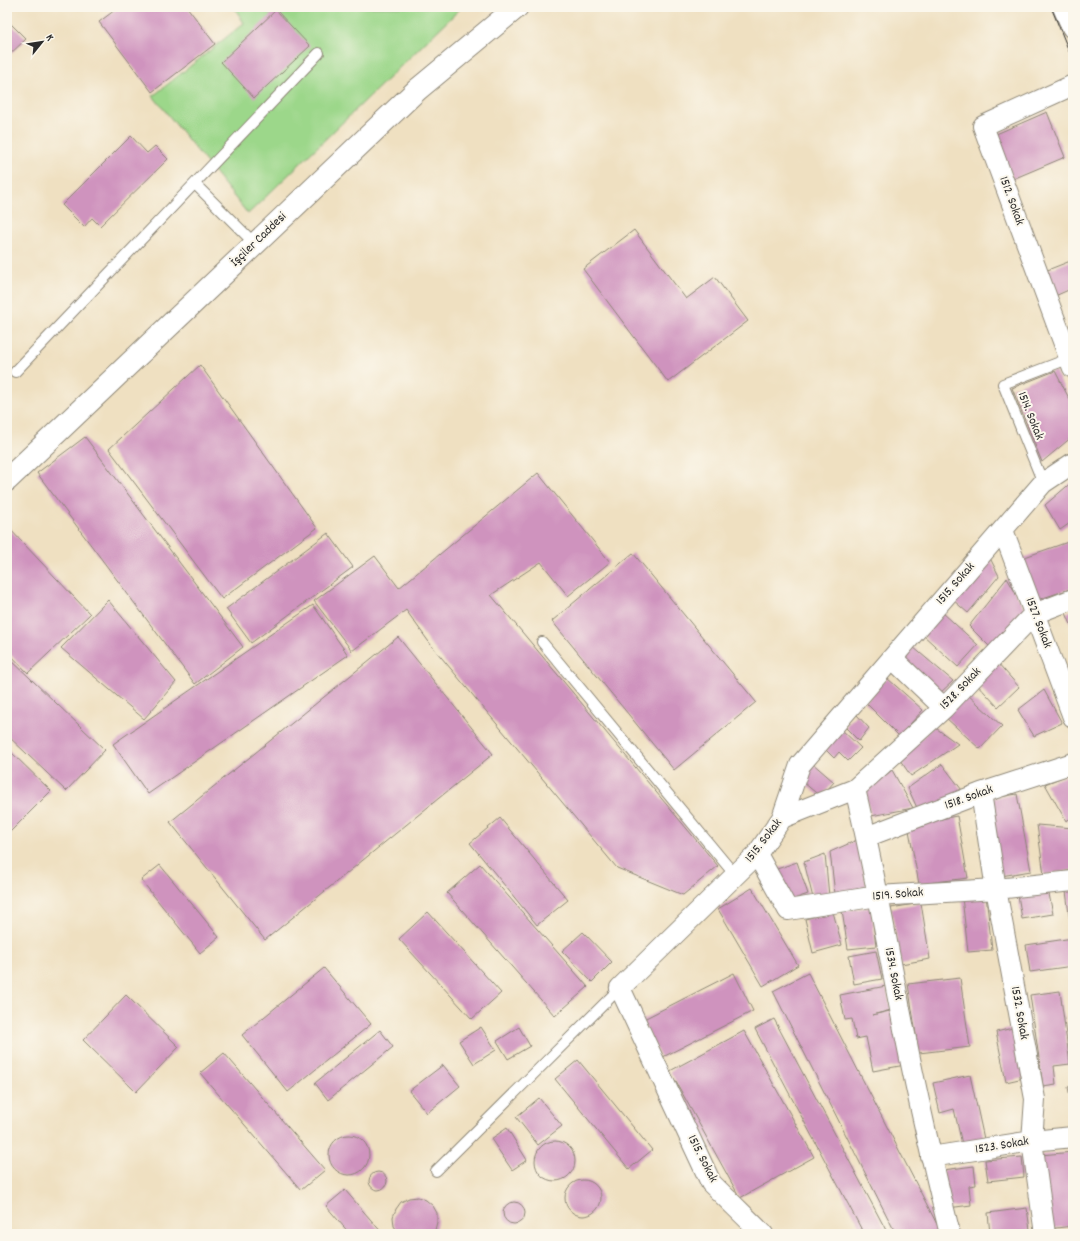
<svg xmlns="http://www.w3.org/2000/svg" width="1080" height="1241" viewBox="0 0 1080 1241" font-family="Dekko,sans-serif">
	<rect width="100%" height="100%" fill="#fbf7ec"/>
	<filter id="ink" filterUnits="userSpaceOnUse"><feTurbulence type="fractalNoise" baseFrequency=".025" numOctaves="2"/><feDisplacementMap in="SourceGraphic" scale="8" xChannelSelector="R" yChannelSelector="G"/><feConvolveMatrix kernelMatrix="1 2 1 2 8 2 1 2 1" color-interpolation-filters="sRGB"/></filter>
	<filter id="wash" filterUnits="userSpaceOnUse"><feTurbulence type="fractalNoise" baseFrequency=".012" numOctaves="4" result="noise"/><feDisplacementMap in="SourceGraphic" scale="16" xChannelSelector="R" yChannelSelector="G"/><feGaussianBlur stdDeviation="0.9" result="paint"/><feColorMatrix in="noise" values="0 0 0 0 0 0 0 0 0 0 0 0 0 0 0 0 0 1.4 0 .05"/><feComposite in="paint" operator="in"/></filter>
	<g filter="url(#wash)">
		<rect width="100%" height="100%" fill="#efe0c1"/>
		<path fill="#9cd78a" stroke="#64815a" d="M 234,7 L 462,7 L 248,214 L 153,96 L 244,23 Z"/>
		<g id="blocks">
			<path fill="#cf93be" d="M 119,7 L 187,7 L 215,44 L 152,92 L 99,22 Z
				M 276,10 L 310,46 L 254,98 L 221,62 Z
				M 7,20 L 26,39 L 7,57 Z
				M 1047,112 L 1065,157 L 1013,179 L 994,135 Z
				M 131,136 L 147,153 L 155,146 L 168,159 L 100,226 L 92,218 L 84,227 L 62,205 Z
				M 634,230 L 686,299 L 715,277 L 748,321 L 668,382 L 583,269 Z
				M 1073,260 L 1073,288 L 1055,296 L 1045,271 Z
				M 200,365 L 317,528 L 222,599 L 109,449 Z
				M 1055,371 L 1073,406 L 1073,436 L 1042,462 L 1012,388 Z
				M 85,437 L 243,647 L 195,684 L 37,473 Z
				M 538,473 L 610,562 L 568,596 L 541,562 L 491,595 L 718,866 L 683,895 L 617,868 L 431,645 L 406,610 L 352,651 L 314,601 L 375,556 L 399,588 Z
				M 1073,481 L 1073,521 L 1060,530 L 1045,505 Z
				M 7,526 L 90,614 L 28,673 L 7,651 Z
				M 328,533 L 353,567 L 251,643 L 226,609 Z
				M 1068,542 L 1073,557 L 1073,588 L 1037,600 L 1022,558 Z
				M 633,553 L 756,702 L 674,770 L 552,621 Z
				M 989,556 L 999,576 L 968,613 L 953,600 Z
				M 1007,578 L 1026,611 L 990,647 L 969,626 Z
				M 108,600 L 176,682 L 144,719 L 61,648 Z
				M 313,605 L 348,655 L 148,794 L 113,744 Z
				M 1073,610 L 1073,629 L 1066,613 Z
				M 942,612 L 978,645 L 958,667 L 922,634 Z
				M 398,637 L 493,754 L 265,940 L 170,822 Z
				M 913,647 L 953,681 L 939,694 L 902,660 Z
				M 7,656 L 105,750 L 66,791 L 7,735 Z
				M 997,662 L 1019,687 L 998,707 L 975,682 Z
				M 887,678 L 923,710 L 899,736 L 865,702 Z
				M 1044,690 L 1062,723 L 1034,736 L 1018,710 Z
				M 967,694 L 1002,726 L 980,749 L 945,717 Z
				M 856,714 L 869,728 L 859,741 L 845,727 Z
				M 933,726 L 958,744 L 911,776 L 900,760 Z
				M 839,727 L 861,748 L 848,761 L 839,752 L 834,758 L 821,745 Z
				M 7,748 L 51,791 L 7,835 Z
				M 811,762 L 834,782 L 821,797 L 798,778 Z
				M 942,764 L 965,794 L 918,810 L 908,788 Z
				M 892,770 L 913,808 L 871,816 L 865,792 Z
				M 1073,773 L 1073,817 L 1066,821 L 1045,784 Z
				M 1017,794 L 1031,871 L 1001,876 L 988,799 Z
				M 957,816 L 968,878 L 919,884 L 908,825 Z
				M 500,818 L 568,900 L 537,925 L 470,843 Z
				M 1037,825 L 1073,828 L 1073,870 L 1044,875 Z
				M 857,840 L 867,887 L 835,894 L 830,852 Z
				M 825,854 L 829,896 L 813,898 L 804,862 Z
				M 797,862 L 808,894 L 788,901 L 777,869 Z
				M 480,864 L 588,987 L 555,1016 L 447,893 Z
				M 160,865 L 219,937 L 200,953 L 141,880 Z
				M 752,888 L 798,965 L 763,986 L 718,909 Z
				M 1048,889 L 1053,914 L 1022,919 L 1018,895 Z
				M 1073,890 L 1073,922 L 1070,922 L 1066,891 Z
				M 986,895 L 992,950 L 968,952 L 962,897 Z
				M 921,903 L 930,959 L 901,964 L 891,908 Z
				M 871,907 L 876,946 L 848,949 L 842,911 Z
				M 428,912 L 501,993 L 472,1019 L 399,939 Z
				M 833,912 L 842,945 L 813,953 L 805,919 Z
				M 583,932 L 612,962 L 592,982 L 562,951 Z
				M 1073,938 L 1073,966 L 1030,972 L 1026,945 Z
				M 876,951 L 882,979 L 854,984 L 849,956 Z
				M 324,968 L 371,1024 L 288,1092 L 242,1035 Z
				M 734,973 L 753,1011 L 661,1058 L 642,1020 Z
				M 808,973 L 942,1234 L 896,1234 L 773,991 Z
				M 960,978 L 970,1047 L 919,1053 L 908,984 Z
				M 886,986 L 891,1010 L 872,1015 L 894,1010 L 905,1065 L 873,1071 L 866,1037 L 856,1039 L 852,1019 L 845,1020 L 840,995 Z
				M 1060,991 L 1070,1064 L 1054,1066 L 1056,1084 L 1043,1086 L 1030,995 Z
				M 126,995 L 179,1047 L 136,1092 L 83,1040 Z
				M 774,1019 L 888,1234 L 864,1234 L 755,1029 Z
				M 481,1027 L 496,1050 L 474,1064 L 459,1041 Z
				M 519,1027 L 530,1046 L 508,1059 L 497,1041 Z
				M 1017,1027 L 1028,1077 L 1006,1082 L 996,1032 Z
				M 380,1030 L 393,1047 L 328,1100 L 315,1083 Z
				M 744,1031 L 814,1157 L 740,1198 L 670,1071 Z
				M 224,1053 L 325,1170 L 301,1190 L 200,1073 Z
				M 578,1060 L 652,1150 L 629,1169 L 555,1079 Z
				M 443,1065 L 460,1086 L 427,1113 L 409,1091 Z
				M 970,1075 L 984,1139 L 962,1144 L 954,1109 L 940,1113 L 933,1083 Z
				M 1073,1086 L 1073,1107 L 1072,1107 L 1068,1087 Z
				M 539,1098 L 562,1126 L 538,1145 L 516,1117 Z
				M 507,1128 L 527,1160 L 512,1170 L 491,1139 Z
				M329 1155a20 20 0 1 1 40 0a20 20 0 1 1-40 0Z
				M535 1161a20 20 0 1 1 40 0a20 20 0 1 1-40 0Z
				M 1073,1152 L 1073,1226 L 1048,1229 L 1041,1155 Z
				M 1022,1157 L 1024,1177 L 988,1181 L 985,1160 Z
				M 974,1166 L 976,1185 L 969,1186 L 971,1205 L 948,1208 L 943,1170 Z
				M369 1181a9 9 0 1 1 18 0a9 9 0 1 1-18 0Z
				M565 1198a18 18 0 1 1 36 0a18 18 0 1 1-36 0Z
				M 345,1190 L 383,1234 L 350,1234 L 326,1206 Z
				M 418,1197 L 426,1200 L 433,1206 L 437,1213 L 437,1222 L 435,1230 L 432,1234 L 399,1234 L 394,1226 L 393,1217 L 396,1209 L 401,1202 L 409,1198 Z
				M503 1213a11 11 0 1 1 22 0a11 11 0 1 1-22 0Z
				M 1027,1208 L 1030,1230 L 1000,1234 L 990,1234 L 988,1213 Z"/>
		</g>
	</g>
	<g filter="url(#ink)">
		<use href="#blocks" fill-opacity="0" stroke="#8d8676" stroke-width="1"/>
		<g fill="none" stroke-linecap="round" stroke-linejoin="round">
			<g stroke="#8d8676" stroke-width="12">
				<path id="service" d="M 195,184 L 255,244
					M 15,372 L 319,53
					M 1043,483 L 1003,384 L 1073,357
					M 542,642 L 735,875
					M 436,1171 L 620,988"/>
			</g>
			<g stroke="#8d8676" stroke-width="22">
				<path id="minor" d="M 1073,85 L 983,126 L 1073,368
					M 1003,530 L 1073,717
					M 892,658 L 944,708
					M 855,789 L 944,708 L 1034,614 L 1073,599
					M 981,793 L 996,889 L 1035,1099 L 1032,1141 L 1045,1234
					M 782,818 L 855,789 C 875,872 889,956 906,1039 C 919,1104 934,1169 950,1234
					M 866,837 L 981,793 L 1073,763
					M 757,854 L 788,910 L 878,896 L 996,889 L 1073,881
					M 931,1157 L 1032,1141 L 1073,1137
					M 763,1234 L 711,1183 L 620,988 L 757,854 L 782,818 L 800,765 L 1043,483 L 1073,463"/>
			</g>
			<g stroke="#8d8676" stroke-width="24">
				<path id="tertiary" d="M 1064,7 L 1073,27
					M 7,480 L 417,90 L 517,7"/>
			</g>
			<use href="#service" stroke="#fff" stroke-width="10"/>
			<use href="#minor" stroke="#fff" stroke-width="20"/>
			<use href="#tertiary" stroke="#fff" stroke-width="22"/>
			<path stroke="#2b2b2b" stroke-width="1" d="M 1051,7 L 1073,61"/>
		</g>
	</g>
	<g text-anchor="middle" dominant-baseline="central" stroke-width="4" stroke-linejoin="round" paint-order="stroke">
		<g font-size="13" fill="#2b2b2b" stroke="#fbf7ec">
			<text transform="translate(1011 201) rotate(70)">1512. Sokak</text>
			<text transform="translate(259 240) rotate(-44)">İşçiler Caddesi</text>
			<text transform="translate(1030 416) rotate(68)">1514. Sokak</text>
			<text transform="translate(956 584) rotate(-49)">1515. Sokak</text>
			<text transform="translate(1038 623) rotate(69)">1527. Sokak</text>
			<text transform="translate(961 689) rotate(-46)">1528. Sokak</text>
			<text transform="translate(969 798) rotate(-20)">1518. Sokak</text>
			<text transform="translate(764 841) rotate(-52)">1515. Sokak</text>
			<text transform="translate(898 895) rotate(-5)">1519. Sokak</text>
			<text transform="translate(893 974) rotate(79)">1534. Sokak</text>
			<text transform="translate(1019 1013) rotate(80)">1532. Sokak</text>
			<text transform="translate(1002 1146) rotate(-9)">1523. Sokak</text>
			<text transform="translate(702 1159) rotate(63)">1515. Sokak</text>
		</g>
	</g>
	<rect width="1080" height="1241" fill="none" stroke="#fbf7ec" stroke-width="24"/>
	<g transform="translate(42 42) rotate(60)" stroke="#fbf7ec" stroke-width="3" paint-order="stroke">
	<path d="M0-3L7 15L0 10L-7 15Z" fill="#2b2b2b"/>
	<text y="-6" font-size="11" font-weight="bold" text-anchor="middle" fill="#2b2b2b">K</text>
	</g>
</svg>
